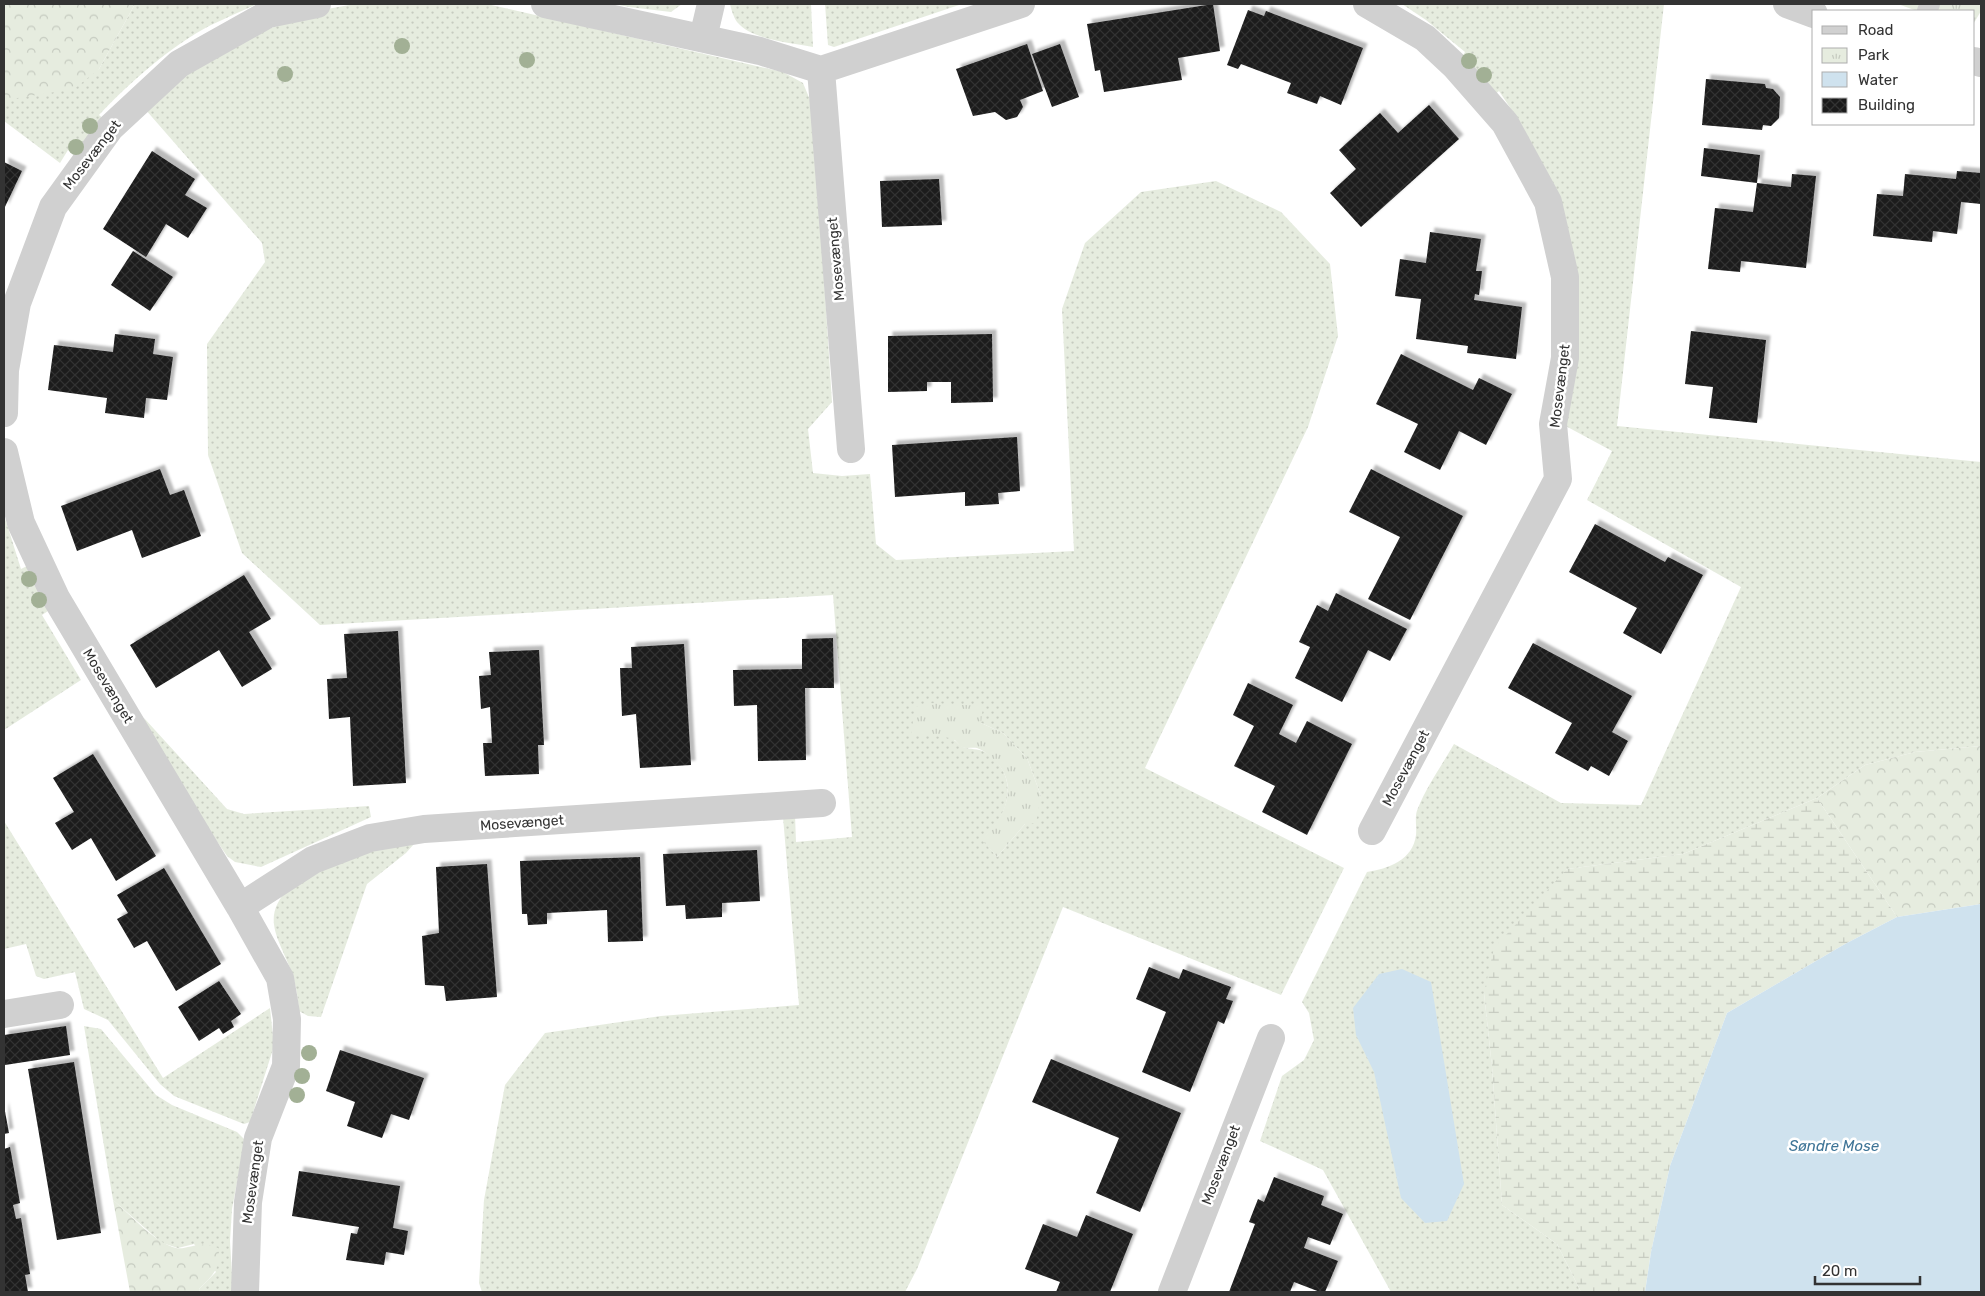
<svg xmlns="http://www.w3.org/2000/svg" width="1985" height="1296" viewBox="0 0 1985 1296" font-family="Rubik,sans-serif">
	<defs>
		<pattern id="grass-dots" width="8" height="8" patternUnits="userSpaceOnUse" patternTransform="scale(1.25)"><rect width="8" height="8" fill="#e6ecdf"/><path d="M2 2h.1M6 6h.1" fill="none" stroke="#c6cbc0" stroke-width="1.8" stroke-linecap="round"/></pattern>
		<pattern id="forest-crowns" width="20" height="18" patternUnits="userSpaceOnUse" patternTransform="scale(1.25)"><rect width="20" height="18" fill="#e6ecdf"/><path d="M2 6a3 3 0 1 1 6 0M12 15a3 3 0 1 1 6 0" fill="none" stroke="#c6cbc0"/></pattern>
		<pattern id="wetland-marsh" width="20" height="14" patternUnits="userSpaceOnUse" patternTransform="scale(1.25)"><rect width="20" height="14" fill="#e6ecdf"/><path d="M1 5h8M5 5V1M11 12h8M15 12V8" fill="none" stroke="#c6cbc0"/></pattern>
		<pattern id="park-tufts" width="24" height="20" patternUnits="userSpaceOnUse" patternTransform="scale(1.25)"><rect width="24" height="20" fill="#e6ecdf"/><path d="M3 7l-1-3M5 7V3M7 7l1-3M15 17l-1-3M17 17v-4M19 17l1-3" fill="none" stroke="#c6cbc0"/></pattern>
		<pattern id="building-cross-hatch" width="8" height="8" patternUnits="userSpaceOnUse" patternTransform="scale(1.25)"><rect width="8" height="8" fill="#1a1a1a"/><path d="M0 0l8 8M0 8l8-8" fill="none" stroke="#333"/></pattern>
		<filter id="shadow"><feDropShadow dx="4.5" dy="-4.5" stdDeviation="1" flood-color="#0004"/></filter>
	</defs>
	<rect width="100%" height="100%" fill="#fff"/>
	<path fill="url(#grass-dots)" fill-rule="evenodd" d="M 135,4 L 257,4 C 241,11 226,18 211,25 C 172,45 129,83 99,115 L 106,121 L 77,157 L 68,150 L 60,163 L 4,121 L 4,100 L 99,69 Z
		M 355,4 L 487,4 L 783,72 L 803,83 L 813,107 L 832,402 L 808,429 L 813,473 L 842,476 L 870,474 L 876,544 L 896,560 L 1074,551 L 1062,309 L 1085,243 L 1141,192 L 1216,181 L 1281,212 L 1330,264 L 1338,336 L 1308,427 L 1145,768 L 1344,868 L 1281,995 L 1063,907 L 917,1269 L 905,1292 L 482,1292 L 479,1283 L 484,1200 L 505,1085 L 545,1033 L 661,1016 L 799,1005 L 783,817 L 795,815 L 796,842 L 852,837 L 833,595 L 320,625 L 242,553 L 208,455 L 207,344 L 265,262 L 262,243 L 145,109 L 179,79 L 266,30 L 316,11 ZM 981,723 L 1003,733 L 1027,758 L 1041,796 L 1025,824 L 997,857 L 982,839 C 1010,816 1021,775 985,752 C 977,748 971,750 963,747 C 960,746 957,742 954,740 Z
		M 614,4 L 682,4 L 671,12 L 629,7 Z
		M 730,4 L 811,4 L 813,47 C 791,43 752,40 737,22 C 734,18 731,9 730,4 Z
		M 825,4 L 962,4 L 834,47 L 828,45 Z
		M 1402,4 L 1664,4 L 1617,426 L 1981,462 L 1981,746 L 1915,752 L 1865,765 L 1817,798 L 1683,854 L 1567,869 L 1484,993 L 1492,1067 L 1502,1205 L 1557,1244 L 1581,1292 L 1391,1292 L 1323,1170 L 1260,1141 L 1282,1076 L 1304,1060 L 1314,1040 L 1309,1013 L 1302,1002 L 1367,872 C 1388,869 1413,860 1416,835 C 1417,827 1414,816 1418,808 C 1427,786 1442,765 1454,744 L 1561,803 L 1641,805 L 1741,587 L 1587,500 L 1612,451 L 1562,424 L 1543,167 L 1521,124 L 1499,91 L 1492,97 L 1461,59 L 1465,52 L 1426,20 Z
		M 4,515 L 21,569 L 29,565 L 51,609 L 42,615 L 81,680 L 4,730 Z
		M 144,718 L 227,809 L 244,814 L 369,806 L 371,817 L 261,867 L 235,862 L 227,856 L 203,821 L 146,728 Z
		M 4,821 L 163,1078 L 270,1008 L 274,1046 L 250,1122 L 244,1124 L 174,1096 L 160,1084 L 108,1020 L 84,1009 L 75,972 L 44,979 L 36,976 L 26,944 L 4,949 Z
		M 414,844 L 406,853 L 367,884 L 321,1017 L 308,1016 L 299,1011 C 298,1001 297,990 294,980 C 283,941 255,919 293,884 L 371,848 Z
		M 84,1026 L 101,1029 L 156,1095 L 172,1105 L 237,1132 L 245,1140 L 232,1209 L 230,1241 L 233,1292 L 200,1292 L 199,1289 L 216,1272 L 194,1244 L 178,1248 L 162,1243 L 113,1200 Z"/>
	<path fill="url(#forest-crowns)" d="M 4,4 L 135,4 L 99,69 L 74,89 L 5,100 Z
		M 1981,746 L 1981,904 L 1897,917 L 1817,798 L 1865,765 L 1915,752 Z
		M 113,1200 C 130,1214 155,1243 176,1248 C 188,1250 201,1239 218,1248 C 223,1267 211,1277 199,1289 L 200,1292 L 130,1292 Z"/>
	<path fill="url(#wetland-marsh)" d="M 1817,798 L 1897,917 L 1845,944 L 1727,1013 L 1670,1166 L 1651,1252 L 1645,1292 L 1581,1292 L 1557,1244 L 1502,1205 L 1492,1067 L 1484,993 L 1494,948 L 1567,869 L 1683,854 Z"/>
	<path fill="url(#park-tufts)" d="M 1898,4 L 1981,4 L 1981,11 L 1974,23 L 1974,11 L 1917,11 Z
		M 929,703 L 983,706 L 981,723 L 1003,733 L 1027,758 L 1041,796 L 1036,823 L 1025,824 L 997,857 L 981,839 C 1005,820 1021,783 993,759 C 989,755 983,750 977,748 C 973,747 966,749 962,747 C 958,745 957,741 953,739 C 941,735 924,736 911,735 L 915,707 Z"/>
	<path fill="#cfe2ee" d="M 1981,904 L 1981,1292 L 1645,1292 L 1651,1252 L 1670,1166 L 1727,1013 L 1845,944 L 1897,917 Z
		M 1402,969 L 1431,982 L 1464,1184 L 1447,1221 L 1425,1223 L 1401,1198 L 1374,1072 L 1356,1035 L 1353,1008 L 1379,974 Z"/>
	<path fill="url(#building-cross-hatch)" filter="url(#shadow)" d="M 1213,4 L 1220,51 L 1178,58 L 1182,80 L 1104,92 L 1100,70 L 1095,71 L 1087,24 Z
		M 1248,10 L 1264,16 L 1266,11 L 1363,48 L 1341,105 L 1320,96 L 1317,104 L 1287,93 L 1291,83 L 1241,64 L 1238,69 L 1227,65 Z
		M 1027,44 L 1043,91 L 1020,100 L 1023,107 L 1017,117 L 1006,120 L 995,112 L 973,116 L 956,69 Z
		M 1060,44 L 1079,97 L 1052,107 L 1032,54 Z
		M 1706,79 L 1765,84 L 1766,88 L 1773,89 L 1780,97 L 1779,118 L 1771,126 L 1763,125 L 1762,130 L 1702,125 Z
		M 1429,105 L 1459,139 L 1361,227 L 1330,193 L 1356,169 L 1339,150 L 1380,113 L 1398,133 Z
		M 1704,148 L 1760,155 L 1757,183 L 1701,176 Z
		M 152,151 L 195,179 L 185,195 L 207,208 L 188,238 L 166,224 L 146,257 L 103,229 Z
		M 4,162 L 22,171 L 4,209 Z
		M 1957,171 L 1981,173 L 1981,204 L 1961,202 L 1957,234 L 1933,231 L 1932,242 L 1873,236 L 1877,194 L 1903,196 L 1905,174 L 1956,179 Z
		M 1792,174 L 1816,176 L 1806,268 L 1741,261 L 1740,272 L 1708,269 L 1715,208 L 1753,212 L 1757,183 L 1791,187 Z
		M 939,179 L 942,225 L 882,227 L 880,181 Z
		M 1430,232 L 1481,239 L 1476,271 L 1482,271 L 1479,295 L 1475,294 L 1474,300 L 1522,307 L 1516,359 L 1467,353 L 1468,346 L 1416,339 L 1421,299 L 1395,296 L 1400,259 L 1426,263 Z
		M 133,251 L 173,277 L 150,311 L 111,285 Z
		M 1691,331 L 1766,340 L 1757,423 L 1709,418 L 1713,387 L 1685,384 Z
		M 115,334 L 155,339 L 153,354 L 173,357 L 167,400 L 146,398 L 144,418 L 105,413 L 107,398 L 48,390 L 54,345 L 113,352 Z
		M 992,334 L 993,402 L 951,403 L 951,382 L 927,382 L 927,391 L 888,392 L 888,336 Z
		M 1401,354 L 1473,390 L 1479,378 L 1512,394 L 1486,445 L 1459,431 L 1440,470 L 1404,452 L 1418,424 L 1376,404 Z
		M 1017,437 L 1020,491 L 998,493 L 999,504 L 965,506 L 965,492 L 895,497 L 892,445 Z
		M 160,469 L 170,495 L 184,490 L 201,536 L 142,558 L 132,530 L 77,551 L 61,506 Z
		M 1371,469 L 1463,516 L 1410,620 L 1368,599 L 1400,537 L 1349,512 Z
		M 1595,524 L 1665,562 L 1668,557 L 1703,575 L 1661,654 L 1623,633 L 1637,608 L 1569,572 Z
		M 244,575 L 271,619 L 249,632 L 272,669 L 242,687 L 219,650 L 156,688 L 130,645 Z
		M 1336,593 L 1407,629 L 1390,661 L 1368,650 L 1342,702 L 1295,678 L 1310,647 L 1299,642 L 1317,605 L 1328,611 Z
		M 398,631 L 406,783 L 353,786 L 350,717 L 329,719 L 327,679 L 347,678 L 344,634 Z
		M 833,638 L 834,688 L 805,688 L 806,760 L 758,761 L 757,705 L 734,706 L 733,670 L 802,669 L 802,639 Z
		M 1533,643 L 1632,696 L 1612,732 L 1628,741 L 1609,776 L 1591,766 L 1588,771 L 1555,753 L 1572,723 L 1508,688 Z
		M 684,644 L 691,765 L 640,768 L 636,714 L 622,716 L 620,668 L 632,668 L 631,647 Z
		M 539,650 L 544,745 L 538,745 L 539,774 L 485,776 L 483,743 L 492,743 L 490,707 L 481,709 L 479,676 L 491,675 L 489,652 Z
		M 1248,683 L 1293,705 L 1279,734 L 1296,743 L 1307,721 L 1352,744 L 1307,835 L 1262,812 L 1275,786 L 1234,766 L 1254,726 L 1233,715 Z
		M 93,754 L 156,856 L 116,881 L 91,838 L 72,850 L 55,823 L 74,812 L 53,778 Z
		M 757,850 L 760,901 L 722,903 L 722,917 L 686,919 L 685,905 L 666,906 L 663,854 Z
		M 640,857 L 643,941 L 608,942 L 607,910 L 547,913 L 547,924 L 528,925 L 527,914 L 522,914 L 520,861 Z
		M 487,864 L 497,997 L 446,1001 L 444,986 L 425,985 L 422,936 L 439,933 L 436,867 Z
		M 164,868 L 221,964 L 176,991 L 147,941 L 134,948 L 117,919 L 128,913 L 117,895 Z
		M 1149,967 L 1179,979 L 1183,969 L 1231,987 L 1226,999 L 1233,1001 L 1224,1024 L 1218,1021 L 1190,1092 L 1142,1072 L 1166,1012 L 1136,999 Z
		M 219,981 L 241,1014 L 231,1021 L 234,1027 L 223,1034 L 219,1028 L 199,1041 L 178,1007 Z
		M 66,1026 L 70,1055 L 5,1065 L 4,1035 Z
		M 340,1050 L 424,1078 L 409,1120 L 391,1114 L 382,1138 L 347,1126 L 355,1102 L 326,1091 Z
		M 1051,1059 L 1181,1113 L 1140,1212 L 1096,1193 L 1119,1138 L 1032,1102 Z
		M 74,1062 L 101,1233 L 57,1240 L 28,1069 Z
		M 4,1106 L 9,1133 L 4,1134 Z
		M 10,1147 L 20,1203 L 13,1205 L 16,1219 L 21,1218 L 30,1274 L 25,1275 L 28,1292 L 4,1292 L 4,1149 Z
		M 299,1171 L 400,1186 L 393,1228 L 408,1231 L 404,1255 L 386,1252 L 384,1265 L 346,1260 L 351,1233 L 357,1234 L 359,1227 L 292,1216 Z
		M 1274,1177 L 1324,1196 L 1321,1205 L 1343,1214 L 1330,1245 L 1308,1237 L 1304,1248 L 1338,1261 L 1325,1292 L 1320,1292 L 1294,1282 L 1290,1292 L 1229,1292 L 1255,1224 L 1249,1222 L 1258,1199 L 1264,1202 Z
		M 1086,1215 L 1133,1234 L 1110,1292 L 1056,1292 L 1060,1282 L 1025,1269 L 1043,1224 L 1077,1237 Z"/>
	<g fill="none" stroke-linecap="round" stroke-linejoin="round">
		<path stroke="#d0d0d0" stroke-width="20" d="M 1927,11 L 1930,4"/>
		<path stroke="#d0d0d0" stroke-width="28" d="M 545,4 L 760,51 L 821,70 L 1021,4
			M 1367,4 L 1425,38 L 1455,66 L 1505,123 L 1548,202 L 1565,277 L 1565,358 L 1553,424 L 1558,479 L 1372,831
			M 703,38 L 711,4
			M 821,70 L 851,449
			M 4,413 L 5,370 L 17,303 L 53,207 L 110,128 L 179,64 L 268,14 L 317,4
			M 4,452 L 21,523 L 56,598 L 240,907 L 280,978 L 287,1019 L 286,1066 L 258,1138 L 248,1202 L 245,1292
			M 240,907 L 313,860 L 370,838 L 424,829 L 822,803
			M 4,1014 L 60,1005
			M 1172,1292 L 1271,1038"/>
		<path stroke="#d0d0d0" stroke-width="28" d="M 1787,4 L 1814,14
			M 1974,61 L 1981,63"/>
	</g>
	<g fill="#a2b095">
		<circle cx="402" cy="46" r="8"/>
		<circle cx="527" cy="60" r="8"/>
		<circle cx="1469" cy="61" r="8"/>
		<circle cx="285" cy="74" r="8"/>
		<circle cx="1484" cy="75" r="8"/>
		<circle cx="90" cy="126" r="8"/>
		<circle cx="76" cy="147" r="8"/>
		<circle cx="29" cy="579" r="8"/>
		<circle cx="39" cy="600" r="8"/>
		<circle cx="309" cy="1053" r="8"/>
		<circle cx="302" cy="1076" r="8"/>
		<circle cx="297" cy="1095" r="8"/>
	</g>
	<g text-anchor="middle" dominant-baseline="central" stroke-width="5" stroke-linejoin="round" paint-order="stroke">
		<g font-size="14" fill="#333" stroke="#fff">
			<text transform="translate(92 155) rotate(-52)">Mosevænget</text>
			<text transform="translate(836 259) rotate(-95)">Mosevænget</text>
			<text transform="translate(1560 386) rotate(-83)">Mosevænget</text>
			<text transform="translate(108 686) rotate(59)">Mosevænget</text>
			<text transform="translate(1406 768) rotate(-62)">Mosevænget</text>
			<text transform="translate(522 823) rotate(-4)">Mosevænget</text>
			<text transform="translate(1221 1165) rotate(-69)">Mosevænget</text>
			<text transform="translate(253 1182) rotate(-82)">Mosevænget</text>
		</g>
		<g font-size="15" font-style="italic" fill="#3f7597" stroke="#fff">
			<text x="1834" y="1146">Søndre Mose</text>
		</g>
	</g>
	<rect width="1985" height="1296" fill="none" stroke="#333333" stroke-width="10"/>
	<rect x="1812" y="10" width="162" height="115" fill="#ffffff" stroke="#adadad"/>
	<rect x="1822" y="26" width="25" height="8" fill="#d0d0d0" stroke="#adadad"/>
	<text x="1858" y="35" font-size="15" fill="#333333">Road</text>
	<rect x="1822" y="48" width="25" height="15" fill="url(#park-tufts)" stroke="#adadad"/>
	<text x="1858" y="60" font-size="15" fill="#333333">Park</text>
	<rect x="1822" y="72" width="25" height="15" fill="#cfe2ee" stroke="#adadad"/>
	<text x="1858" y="85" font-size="15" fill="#333333">Water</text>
	<rect x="1822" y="98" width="25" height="15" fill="url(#building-cross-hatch)" stroke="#adadad"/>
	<text x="1858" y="110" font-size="15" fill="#333333">Building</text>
	<path d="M1815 1276v8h105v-8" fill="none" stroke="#333333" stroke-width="2.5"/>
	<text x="1822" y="1276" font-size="15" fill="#333333" stroke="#ffffff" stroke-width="4" paint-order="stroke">20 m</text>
</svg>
